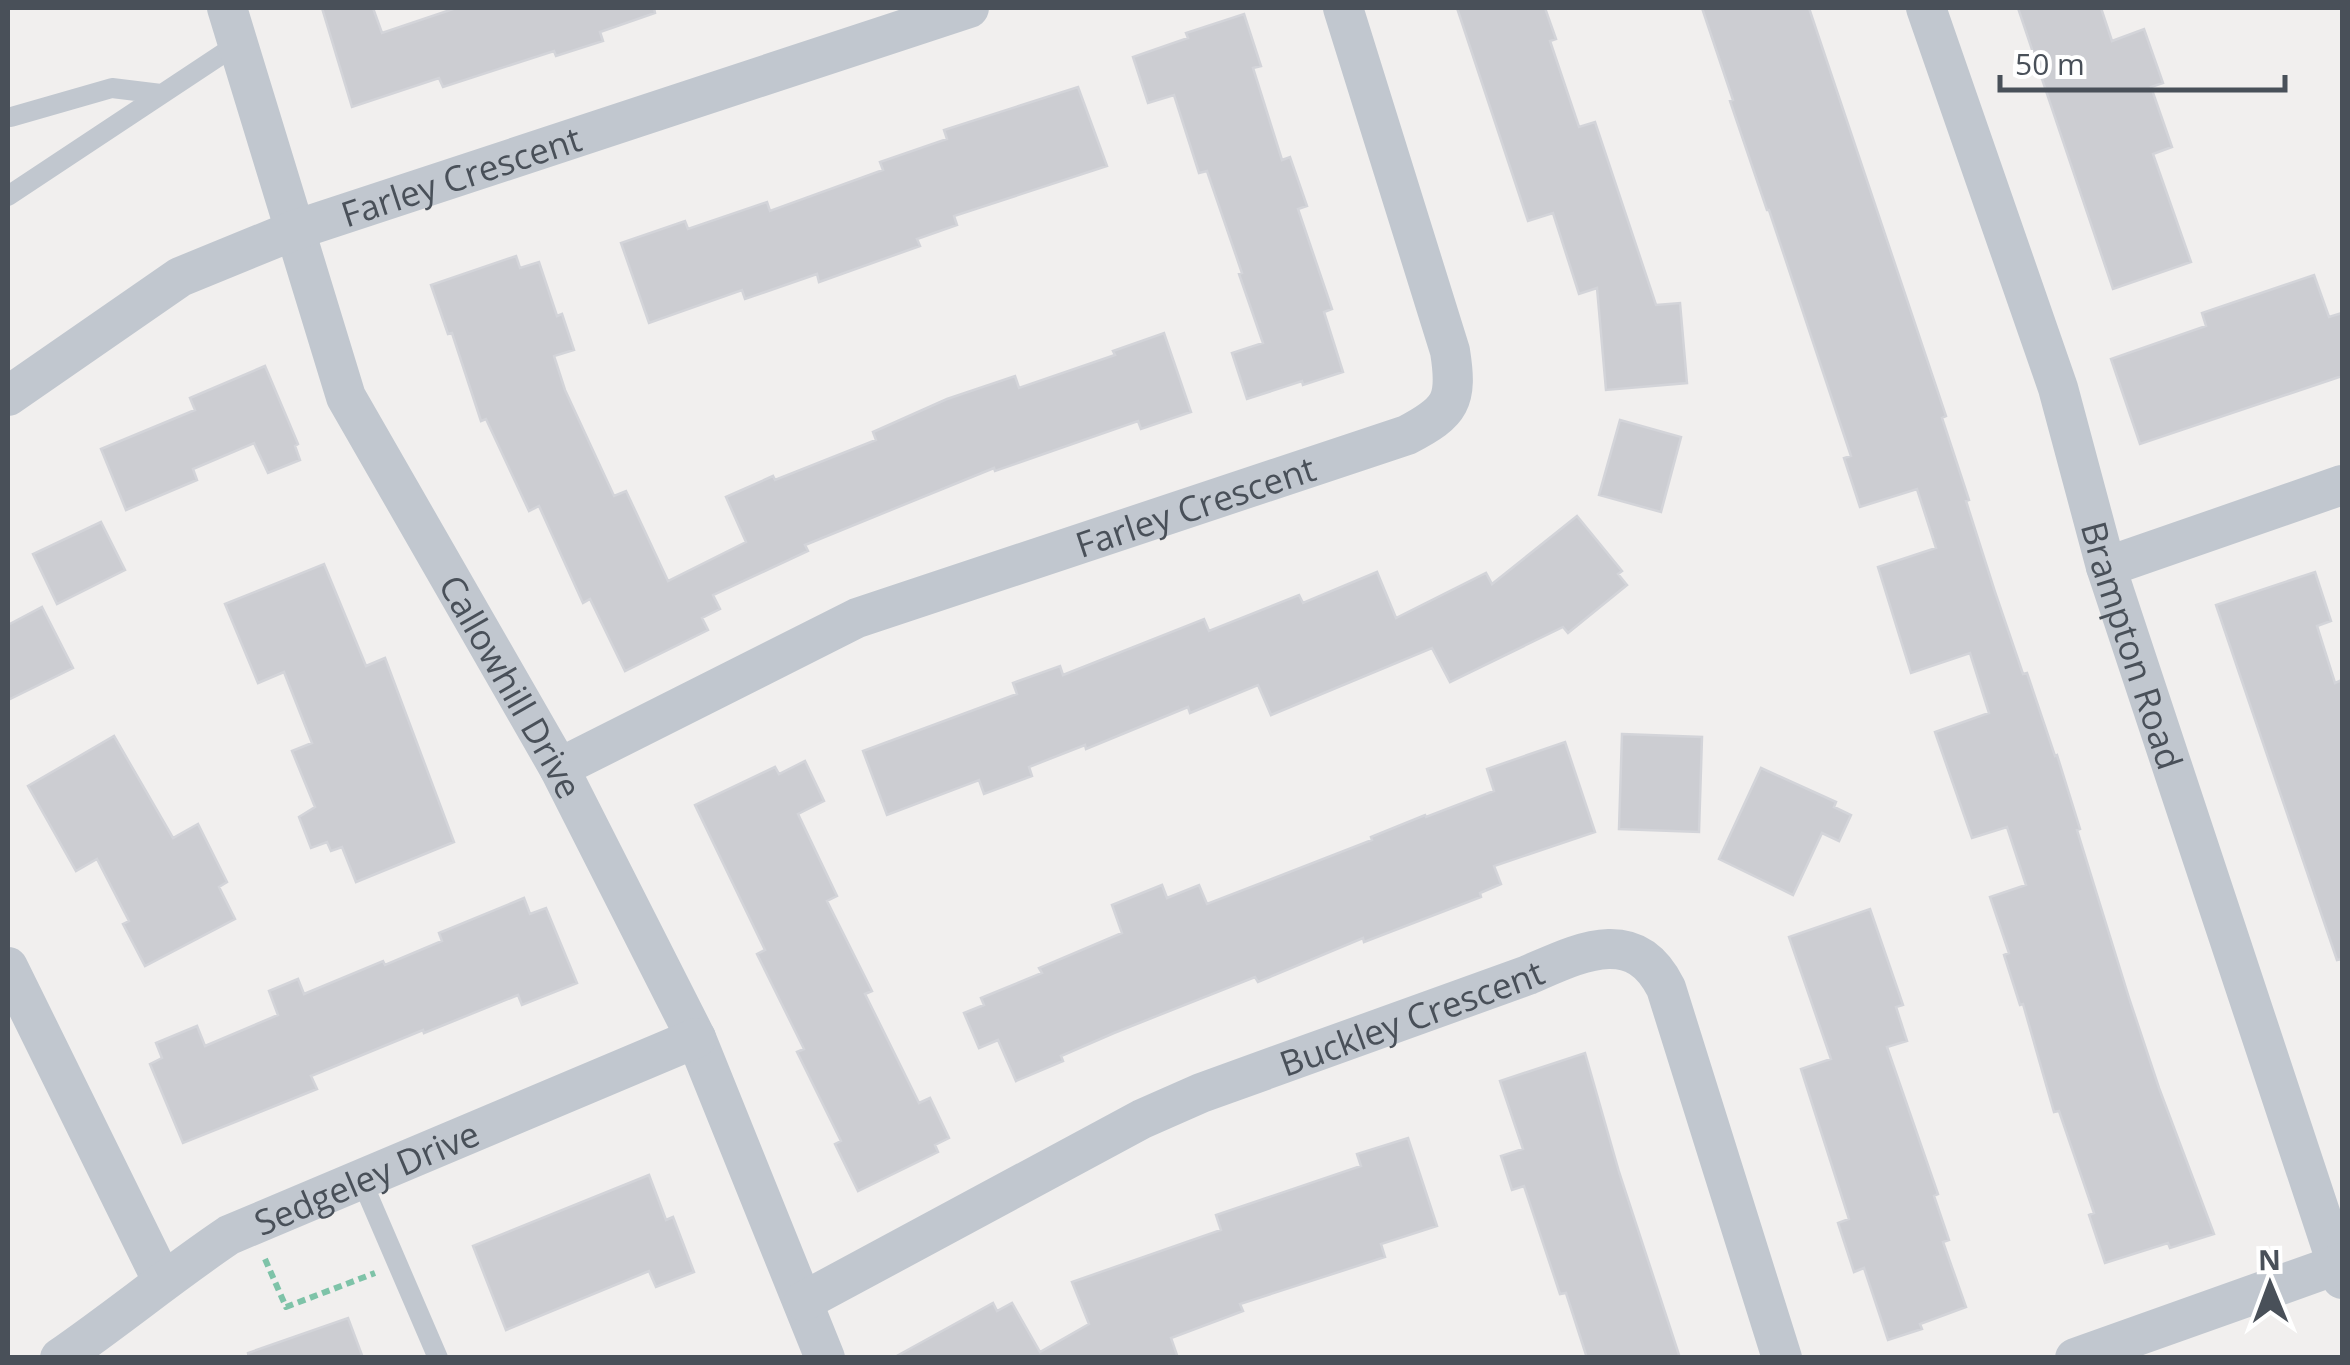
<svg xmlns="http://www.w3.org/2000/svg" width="2350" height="1365" viewBox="0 0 2350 1365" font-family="'Open Sans',sans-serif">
	<rect width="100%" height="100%" fill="#f1efee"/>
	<path fill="#cccdd2" stroke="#d3d4d9" stroke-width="2.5" d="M 322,8 L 373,8 L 382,33 L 456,8 L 654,8 L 655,13 L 600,32 L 603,41 L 556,56 L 554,51 L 443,87 L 439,78 L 352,107 Z
		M 1457,8 L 1545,8 L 1556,39 L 1550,41 L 1579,127 L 1595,122 L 1656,305 L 1680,303 L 1687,383 L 1606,390 L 1597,288 L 1579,294 L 1553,213 L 1528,221 Z
		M 1702,8 L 1809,8 L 1946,416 L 1942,418 L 1969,500 L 1966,501 L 1995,592 L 2023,674 L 2027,673 L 2055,756 L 2057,755 L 2080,829 L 2077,830 L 2129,998 L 2159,1088 L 2214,1234 L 2170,1248 L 2168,1243 L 2105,1263 L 2089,1215 L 2094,1213 L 2059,1111 L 2054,1112 L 2023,1004 L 2020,1005 L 2004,955 L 2009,953 L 1990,897 L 2026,885 L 2007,827 L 1972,838 L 1935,732 L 1989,713 L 1970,653 L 1911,673 L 1878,567 L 1936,548 L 1917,489 L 1860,507 L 1844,458 L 1851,456 L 1769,210 L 1767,210 L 1730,101 L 1733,100 Z
		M 2018,8 L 2101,8 L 2112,41 L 2144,29 L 2163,83 L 2151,87 L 2172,147 L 2153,154 L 2191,262 L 2113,289 Z
		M 1244,14 L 1261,66 L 1253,68 L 1282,160 L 1290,157 L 1307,206 L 1298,209 L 1332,309 L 1324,312 L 1343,372 L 1303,385 L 1302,381 L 1247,399 L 1232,353 L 1263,343 L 1239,274 L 1242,273 L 1207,171 L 1199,173 L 1174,95 L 1148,103 L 1133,57 L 1188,38 L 1186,33 Z
		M 1078,87 L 1107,166 L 954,216 L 957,225 L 917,239 L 920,246 L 819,282 L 817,274 L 745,299 L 742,290 L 649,323 L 621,243 L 685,221 L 688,229 L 767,202 L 770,211 L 883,170 L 880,162 L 947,139 L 944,130 Z
		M 516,256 L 520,268 L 539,262 L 557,316 L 562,314 L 574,350 L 554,356 L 565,390 L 614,496 L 626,491 L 668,581 L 746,542 L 726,497 L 773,476 L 775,480 L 876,440 L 873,432 L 947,399 L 1015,376 L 1019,388 L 1115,355 L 1113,351 L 1164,333 L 1191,412 L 1141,429 L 1138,421 L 995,471 L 994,468 L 805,545 L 808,551 L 713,595 L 720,609 L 702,618 L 708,630 L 625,671 L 590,599 L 583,603 L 539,506 L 529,511 L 486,419 L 481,421 L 452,333 L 448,334 L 431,285 Z
		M 2314,275 L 2329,317 L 2342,313 L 2342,376 L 2140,444 L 2111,359 L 2206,326 L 2202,313 Z
		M 265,366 L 298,444 L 295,446 L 300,460 L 268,473 L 254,443 L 193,469 L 197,480 L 126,510 L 101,449 L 195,410 L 190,398 Z
		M 1620,420 L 1681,437 L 1661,512 L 1599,495 Z
		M 1577,516 L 1622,571 L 1618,574 L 1627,585 L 1568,633 L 1563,627 L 1450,682 L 1432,648 L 1271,715 L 1258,685 L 1190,713 L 1188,707 L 1086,749 L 1085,745 L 1029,767 L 1032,776 L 984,794 L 979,780 L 887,815 L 863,751 L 1017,694 L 1013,683 L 1060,666 L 1063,675 L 1204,619 L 1209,631 L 1299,595 L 1303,603 L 1377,572 L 1396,618 L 1486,573 L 1492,584 Z
		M 101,522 L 125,570 L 57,604 L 33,554 Z
		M 324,564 L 366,666 L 385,658 L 454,842 L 356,882 L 342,847 L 331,851 L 327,842 L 311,848 L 299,817 L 315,807 L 292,751 L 312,743 L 284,672 L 258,683 L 225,604 Z
		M 2315,572 L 2331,621 L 2317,626 L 2335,683 L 2342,680 L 2342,959 L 2337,960 L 2216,605 Z
		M 42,607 L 73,668 L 8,700 L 8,625 Z
		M 1622,734 L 1702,737 L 1699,832 L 1619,829 Z
		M 114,736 L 173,838 L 198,824 L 227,882 L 219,887 L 235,919 L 145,966 L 123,924 L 129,921 L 97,859 L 76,871 L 28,786 Z
		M 1565,742 L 1595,832 L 1494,866 L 1501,884 L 1480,893 L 1481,897 L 1364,942 L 1363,938 L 1258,982 L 1255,977 L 1114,1033 L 1061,1056 L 1063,1061 L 1016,1081 L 998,1040 L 979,1048 L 964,1013 L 984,1005 L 981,998 L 1042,973 L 1039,968 L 1122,933 L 1112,905 L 1162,885 L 1167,898 L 1199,885 L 1207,904 L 1372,840 L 1371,837 L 1425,815 L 1426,817 L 1494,791 L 1487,769 Z
		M 805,761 L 824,801 L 798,814 L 837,896 L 827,901 L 872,991 L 865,994 L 919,1103 L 930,1098 L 949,1138 L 935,1145 L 938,1152 L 858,1191 L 835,1144 L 841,1141 L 797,1052 L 804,1049 L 757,954 L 765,950 L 695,805 L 775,767 L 779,774 Z
		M 1761,768 L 1836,802 L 1834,807 L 1851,815 L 1839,841 L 1822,833 L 1793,895 L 1719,859 Z
		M 524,898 L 530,914 L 546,908 L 577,983 L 522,1005 L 518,995 L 424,1033 L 423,1030 L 311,1076 L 317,1089 L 183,1143 L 150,1064 L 162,1058 L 156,1043 L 197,1026 L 205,1046 L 278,1015 L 269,991 L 298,979 L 304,994 L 383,961 L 385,965 L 442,941 L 439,933 Z
		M 1870,909 L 1903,1005 L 1896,1007 L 1907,1041 L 1887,1047 L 1938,1194 L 1934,1196 L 1949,1240 L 1943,1242 L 1966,1307 L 1920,1324 L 1922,1329 L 1888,1340 L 1864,1268 L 1854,1272 L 1838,1223 L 1849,1219 L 1801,1069 L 1831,1059 L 1789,937 Z
		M 1585,1053 L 1619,1172 L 1680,1358 L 1587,1358 L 1566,1293 L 1560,1294 L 1524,1186 L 1512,1190 L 1501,1156 L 1523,1149 L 1500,1081 Z
		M 1408,1138 L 1437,1226 L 1381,1244 L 1385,1257 L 1240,1304 L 1243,1311 L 1171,1338 L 1178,1358 L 893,1358 L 993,1303 L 997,1311 L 1012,1303 L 1040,1352 L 1089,1324 L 1072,1282 L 1221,1230 L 1216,1215 L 1361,1166 L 1357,1154 Z
		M 649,1175 L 666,1220 L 673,1217 L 694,1272 L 656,1287 L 649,1271 L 506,1330 L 473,1246 Z
		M 348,1318 L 363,1358 L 249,1358 L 248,1353 Z"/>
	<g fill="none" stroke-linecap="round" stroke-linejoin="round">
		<path stroke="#7ec3a8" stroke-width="6" stroke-dasharray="8 5" stroke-linecap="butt" d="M 265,1259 L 286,1307 L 375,1273"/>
		<path stroke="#c1c7cf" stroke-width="20" d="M 11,117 L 112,88 L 161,94
			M 8,196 L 239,43
			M 361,1179 L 438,1358"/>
		<g stroke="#c1c7cf" stroke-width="40">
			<path id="s1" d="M 227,8 L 346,397 L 559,768 L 696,1038 L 825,1358"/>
			<path id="s2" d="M 1926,8 L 2058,388 L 2106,567 L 2342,1279"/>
			<path id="s3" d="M 8,396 L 180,277 L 295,230 L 969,8"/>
			<path d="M 2106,567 L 2342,485"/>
			<path id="s4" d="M 559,768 L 857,618 L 1407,435 C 1451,412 1458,401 1450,351 L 1343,8"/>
			<path d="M 8,967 L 162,1280"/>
			<path id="s5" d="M 804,1301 L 1142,1119 L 1201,1093 L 1528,975 C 1577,954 1634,923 1666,988 L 1782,1358"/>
			<path id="s6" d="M 60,1358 C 118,1318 171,1274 229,1235 L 696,1038"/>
			<path d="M 2075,1358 L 2342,1263"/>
		</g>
	</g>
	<g text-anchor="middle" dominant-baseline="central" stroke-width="8" stroke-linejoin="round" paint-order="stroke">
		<g font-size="35" fill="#495059" stroke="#fff">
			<text stroke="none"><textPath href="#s3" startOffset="508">Farley Crescent</textPath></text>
			<text stroke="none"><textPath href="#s4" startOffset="690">Farley Crescent</textPath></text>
			<text stroke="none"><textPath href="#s2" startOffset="670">Brampton Road</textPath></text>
			<text stroke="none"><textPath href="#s1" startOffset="740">Callowhill Drive</textPath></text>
			<text stroke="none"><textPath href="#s5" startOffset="672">Buckley Crescent</textPath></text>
			<text stroke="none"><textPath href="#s6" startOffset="358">Sedgeley Drive</textPath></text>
		</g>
	</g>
	<rect width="2350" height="1365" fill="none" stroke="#495059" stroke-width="20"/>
	<g transform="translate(2270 1285) rotate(359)" stroke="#ffffff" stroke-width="8" paint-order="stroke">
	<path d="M0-8L18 38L0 25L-18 38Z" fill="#495059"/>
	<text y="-15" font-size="28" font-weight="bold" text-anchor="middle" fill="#495059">N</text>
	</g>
	<path d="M2000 75v15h285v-15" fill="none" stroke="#495059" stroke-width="5"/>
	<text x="2015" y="75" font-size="30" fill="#495059" stroke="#ffffff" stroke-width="8" paint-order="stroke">50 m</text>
</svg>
